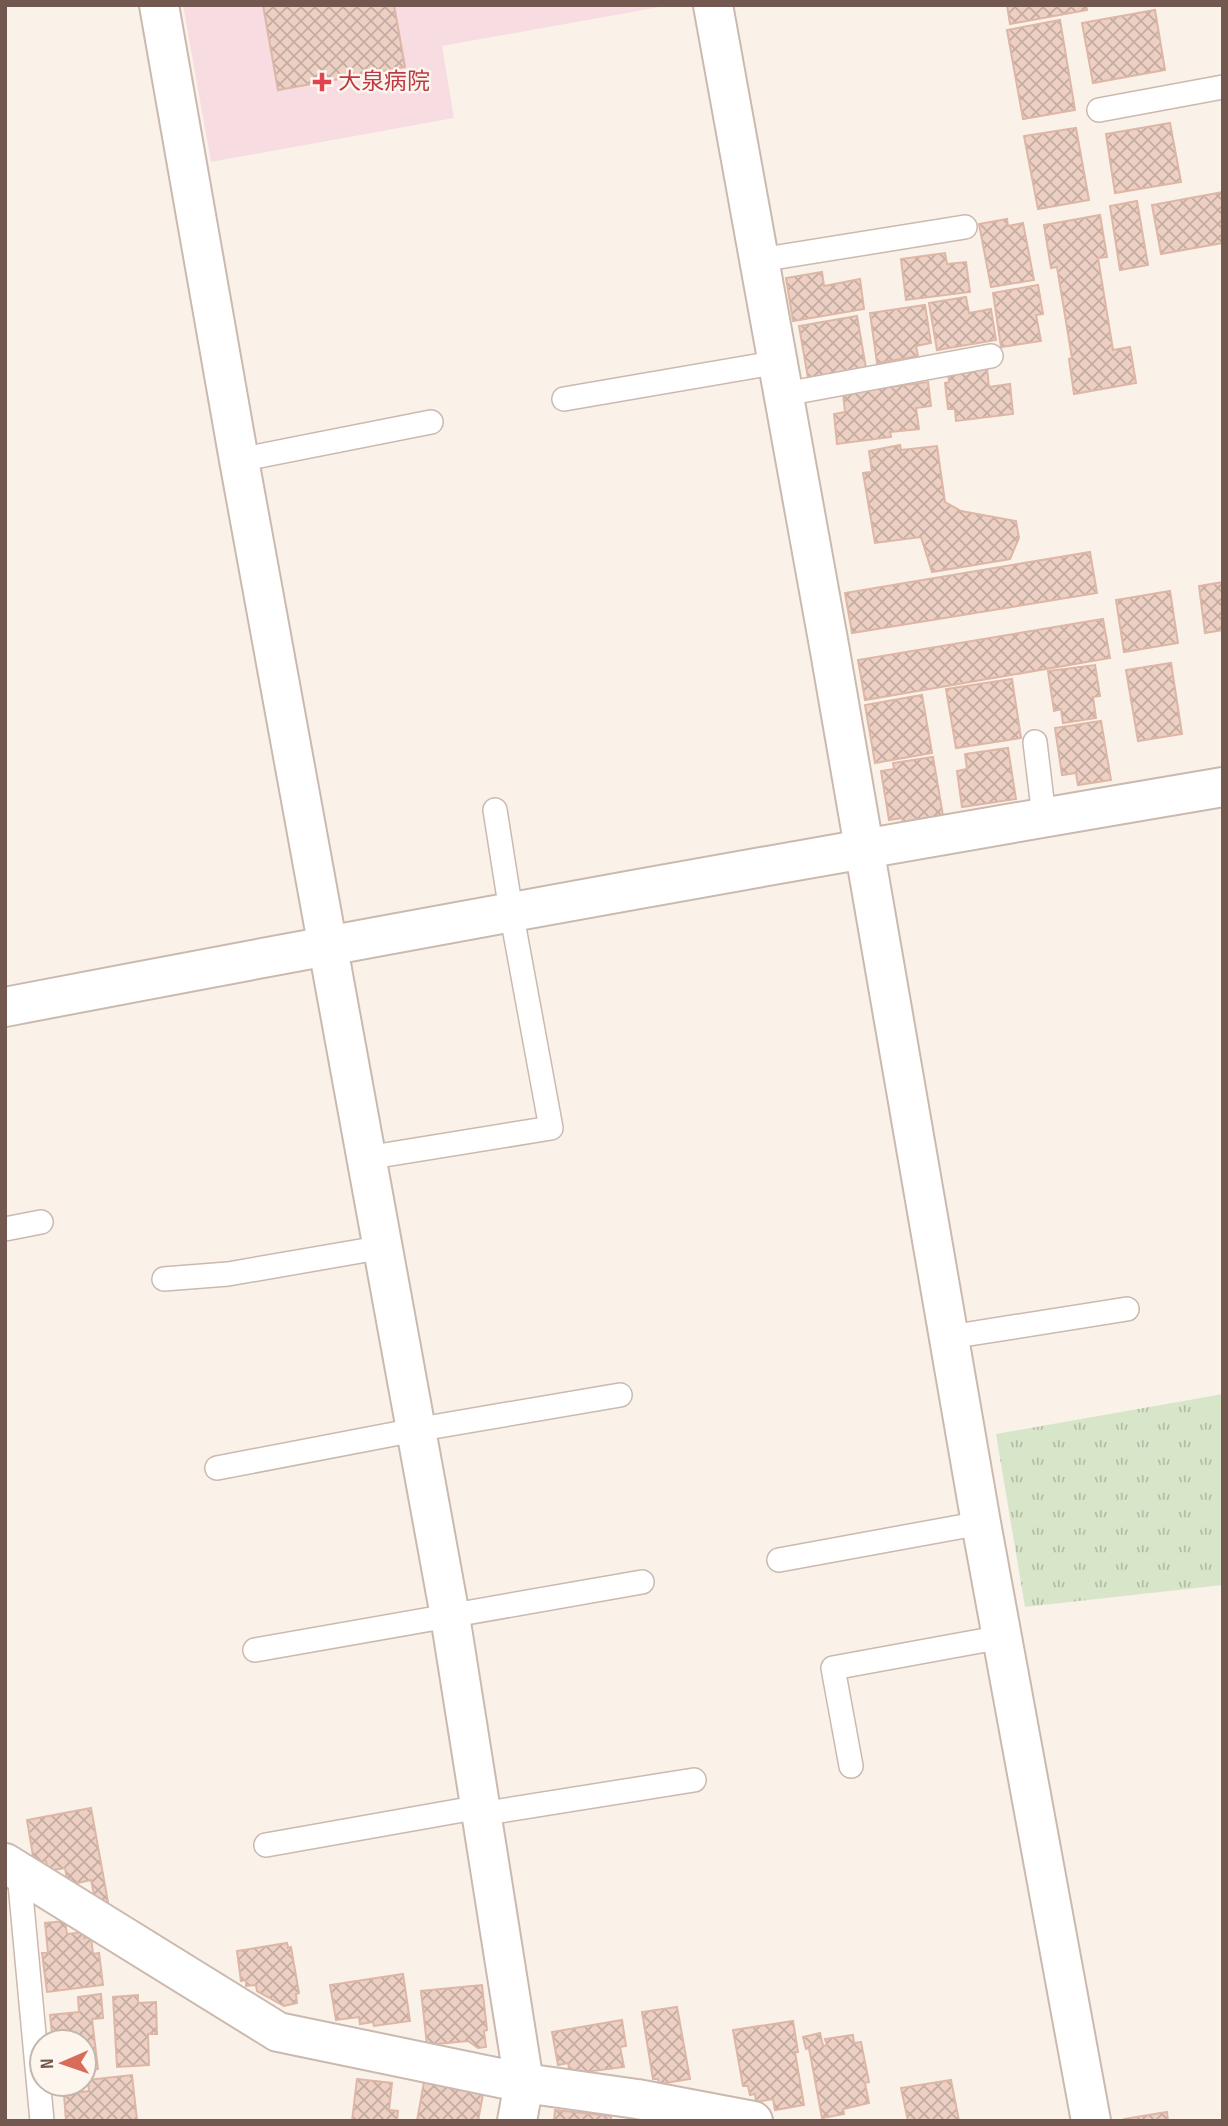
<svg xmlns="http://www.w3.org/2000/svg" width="1228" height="2126" viewBox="0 0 1228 2126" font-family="'Sofia Sans Condensed','Noto Sans JP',sans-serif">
	<defs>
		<pattern id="park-tufts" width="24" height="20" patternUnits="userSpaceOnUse" patternTransform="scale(1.75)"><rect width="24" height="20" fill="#d7e6c8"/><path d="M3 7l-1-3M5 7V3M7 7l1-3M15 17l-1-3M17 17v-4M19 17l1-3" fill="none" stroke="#b3bda5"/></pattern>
		<pattern id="building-cross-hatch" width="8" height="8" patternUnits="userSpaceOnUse" patternTransform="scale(1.75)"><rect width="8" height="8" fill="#edd0c3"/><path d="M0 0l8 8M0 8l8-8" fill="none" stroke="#c4aca1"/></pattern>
	</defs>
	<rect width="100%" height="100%" fill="#faf2e8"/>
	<path fill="#f7dce2" d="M 183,5 L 671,5 L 442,46 L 454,118 L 211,162 Z"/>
	<path fill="url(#park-tufts)" d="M 1223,1394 L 1223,1585 L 1025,1607 L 996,1434 Z"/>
	<path fill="url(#building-cross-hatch)" stroke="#deb6a5" stroke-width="2" d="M 263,5 L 394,5 L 405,67 L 278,90 Z
		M 1007,5 L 1086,5 L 1087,10 L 1010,24 Z
		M 1155,10 L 1165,70 L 1093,83 L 1082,23 Z
		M 1060,20 L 1075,110 L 1023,119 L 1007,30 Z
		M 1170,123 L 1181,182 L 1115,193 L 1106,134 Z
		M 1076,128 L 1089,200 L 1038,209 L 1024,136 Z
		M 1223,192 L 1223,243 L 1161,254 L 1152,205 Z
		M 1137,201 L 1148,265 L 1120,270 L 1110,206 Z
		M 1100,215 L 1107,257 L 1098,258 L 1113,350 L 1130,347 L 1136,383 L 1074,394 L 1069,359 L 1072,358 L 1057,267 L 1051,268 L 1044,225 Z
		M 1007,219 L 1008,226 L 1023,223 L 1034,280 L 991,287 L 979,224 Z
		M 945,253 L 947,264 L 966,262 L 970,292 L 906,300 L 901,259 Z
		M 822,272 L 824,286 L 860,279 L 864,309 L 793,321 L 786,278 Z
		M 1038,285 L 1043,314 L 1036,315 L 1041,341 L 1001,347 L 993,293 Z
		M 966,297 L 969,313 L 991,309 L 996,340 L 937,350 L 929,303 Z
		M 925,305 L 931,343 L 916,346 L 918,356 L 877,363 L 870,313 Z
		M 857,316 L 866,368 L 808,378 L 799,326 Z
		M 987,368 L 989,387 L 1010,384 L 1013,414 L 956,421 L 955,409 L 948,409 L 945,383 L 949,382 L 948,373 Z
		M 928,382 L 931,406 L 916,408 L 919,429 L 890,432 L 891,437 L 837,444 L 834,414 L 845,412 L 843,393 Z
		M 900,445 L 901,450 L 937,446 L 945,502 L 961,511 L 1016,521 L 1019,538 L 1010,559 L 932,572 L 921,537 L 875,543 L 863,473 L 872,472 L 869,451 Z
		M 1090,552 L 1097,593 L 852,633 L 845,593 Z
		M 1223,582 L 1223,630 L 1205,633 L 1199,586 Z
		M 1170,591 L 1178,643 L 1124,652 L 1116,600 Z
		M 1103,619 L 1110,658 L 865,700 L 858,660 Z
		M 1171,663 L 1182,734 L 1138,741 L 1126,670 Z
		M 1095,665 L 1100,696 L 1093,697 L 1096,718 L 1063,723 L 1061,709 L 1054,711 L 1048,671 Z
		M 1012,679 L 1021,738 L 956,748 L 946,689 Z
		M 922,695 L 932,753 L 875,763 L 865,705 Z
		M 1101,721 L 1111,780 L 1078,785 L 1076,773 L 1062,775 L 1055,728 Z
		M 1008,748 L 1016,799 L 962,807 L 957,771 L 967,769 L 965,754 Z
		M 933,757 L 943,816 L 903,822 L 902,818 L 889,820 L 881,771 L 894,769 L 893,763 Z
		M 91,1808 L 108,1902 L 96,1904 L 91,1880 L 68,1885 L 65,1868 L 48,1871 L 46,1861 L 34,1862 L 27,1820 Z
		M 65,1921 L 67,1934 L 84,1932 L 84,1938 L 91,1937 L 93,1954 L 99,1953 L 103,1985 L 47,1992 L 42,1953 L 48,1953 L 45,1923 Z
		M 287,1943 L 288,1948 L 291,1947 L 299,1993 L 296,1994 L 297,2003 L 284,2006 L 257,1991 L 256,1985 L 246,1986 L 246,1980 L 241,1981 L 237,1951 Z
		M 403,1974 L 410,2021 L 374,2026 L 373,2022 L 360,2024 L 359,2017 L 336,2020 L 330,1985 Z
		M 482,1985 L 487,2030 L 484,2031 L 486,2047 L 478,2048 L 468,2041 L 427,2045 L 421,1991 Z
		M 101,1994 L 103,2018 L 92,2019 L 98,2069 L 84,2071 L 84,2042 L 53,2042 L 50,2015 L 79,2012 L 78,1997 Z
		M 138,1995 L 138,2003 L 156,2002 L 157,2034 L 148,2034 L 149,2065 L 117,2067 L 113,1997 Z
		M 677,2007 L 690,2079 L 659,2084 L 658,2079 L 653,2079 L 642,2012 Z
		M 622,2020 L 626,2046 L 620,2047 L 624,2067 L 570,2074 L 568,2063 L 558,2065 L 552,2032 Z
		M 793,2021 L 798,2052 L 795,2052 L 804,2105 L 775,2110 L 773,2099 L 756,2102 L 755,2094 L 750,2095 L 748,2086 L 743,2086 L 733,2030 Z
		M 820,2033 L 823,2046 L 827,2045 L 825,2039 L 853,2035 L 854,2043 L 861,2042 L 869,2082 L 865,2083 L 869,2103 L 843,2109 L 844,2114 L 822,2118 L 809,2048 L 806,2049 L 803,2037 Z
		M 132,2075 L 137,2120 L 66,2121 L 64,2094 L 89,2091 L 88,2080 Z
		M 357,2079 L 392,2083 L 389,2110 L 398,2111 L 397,2121 L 352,2121 Z
		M 951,2080 L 959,2121 L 908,2121 L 901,2088 Z
		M 424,2082 L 483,2094 L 478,2121 L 417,2121 Z
		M 555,2110 L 611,2116 L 611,2121 L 554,2121 Z
		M 1167,2112 L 1168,2121 L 1124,2121 L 1124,2119 Z"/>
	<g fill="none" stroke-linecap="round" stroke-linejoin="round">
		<g stroke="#cbb9af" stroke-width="26">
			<path id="service" d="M 1099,110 L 1223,87
				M 760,260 L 965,227
				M 785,394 L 991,356
				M 564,399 L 779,362
				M 239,460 L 431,422
				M 1035,742 L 1044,817
				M 366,1158 L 551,1128 L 511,911 L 495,810
				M 5,1229 L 41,1222
				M 164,1279 L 228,1274 L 384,1247
				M 950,1337 L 1127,1309
				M 217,1468 L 415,1430 L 620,1395
				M 779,1560 L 981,1523
				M 255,1650 L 642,1582
				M 851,1766 L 833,1668 L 1002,1637
				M 481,1814 L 694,1780
				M 266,1845 L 480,1807
				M 19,1873 L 42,2121"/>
		</g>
		<g stroke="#cbb9af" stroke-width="42">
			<path id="minor" d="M 159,5 L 239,460 L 450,1616 L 524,2083 L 517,2121
				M 713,5 L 830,651 L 981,1523 L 1091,2121
				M 5,1007 C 410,929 816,856 1223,787
				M 5,1863 L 278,2032 L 524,2083 L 637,2099 L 753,2121"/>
		</g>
		<use href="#service" stroke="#fff" stroke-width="23"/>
		<use href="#minor" stroke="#fff" stroke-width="38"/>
	</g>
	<path fill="#e0444e" stroke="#fdf6ee" stroke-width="2.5" d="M318.5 71.5h7v7h7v7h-7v7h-7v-7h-7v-7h7z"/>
	<g text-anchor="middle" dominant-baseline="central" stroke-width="5" stroke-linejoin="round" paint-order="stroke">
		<g font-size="23" fill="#be3a42" stroke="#fdf6ee" text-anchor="start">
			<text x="338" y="82">大泉病院</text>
		</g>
	</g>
	<rect width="1228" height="2126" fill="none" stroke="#72584f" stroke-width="14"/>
	<g transform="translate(63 2063) rotate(268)"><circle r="33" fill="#fdf6ee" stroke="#c5b7ae" stroke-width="2"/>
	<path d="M0-5L12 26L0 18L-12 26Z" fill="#d76c5a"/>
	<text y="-10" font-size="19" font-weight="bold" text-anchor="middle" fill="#72584f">N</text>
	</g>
</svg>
